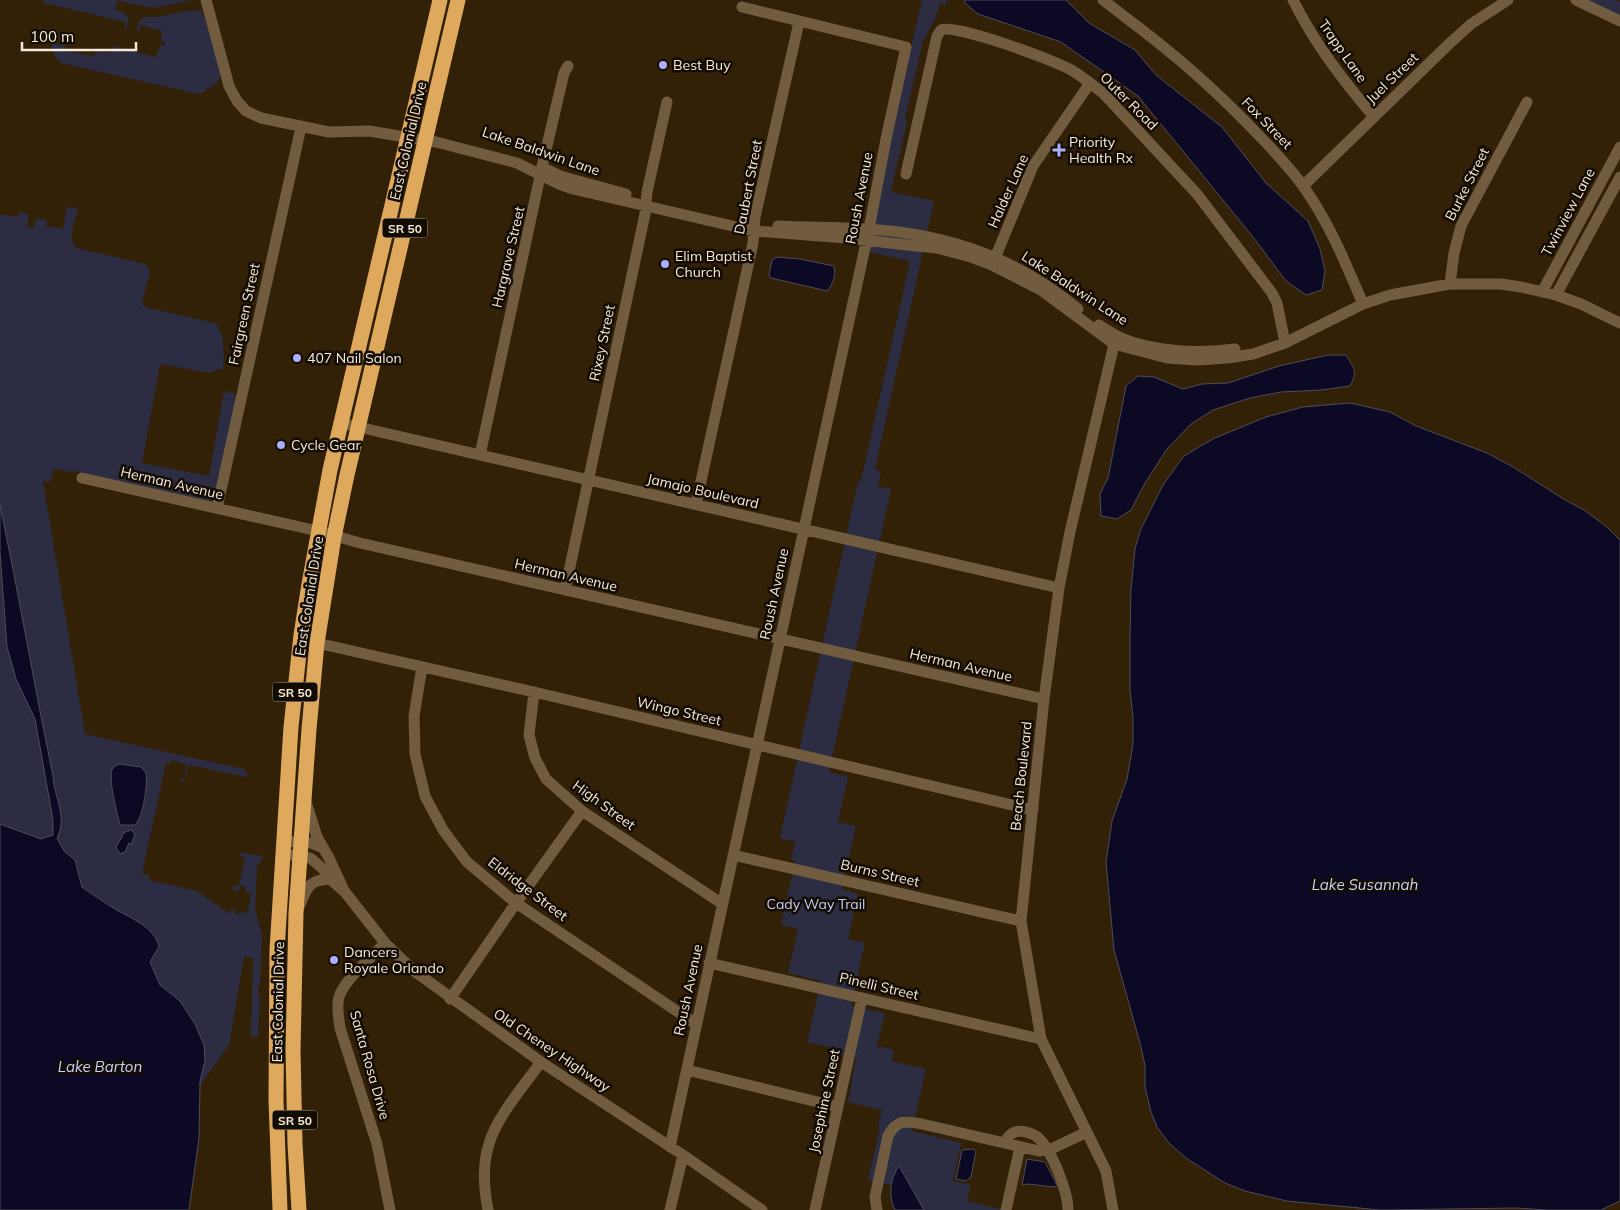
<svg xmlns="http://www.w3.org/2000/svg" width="1620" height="1210" viewBox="0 0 1620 1210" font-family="Mulish,sans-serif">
	<rect width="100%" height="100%" fill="#322007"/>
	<path fill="#2c2d42" d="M 43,0 L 191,0 L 154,8 L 117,1 L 115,10 L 124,12 L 129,18 L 126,30 L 124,29 L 126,22 L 44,3 Z
		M 922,0 L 947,0 L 945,6 L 940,3 L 936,17 L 923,41 L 905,118 L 907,122 L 891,192 L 934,201 L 875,469 L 881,472 L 878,486 L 891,489 L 829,772 L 848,777 L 838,822 L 856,826 L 842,889 L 858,894 L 848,939 L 865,943 L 851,1006 L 885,1013 L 877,1046 L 894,1050 L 892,1061 L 926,1069 L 912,1131 L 961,1143 L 953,1181 L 971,1185 L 967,1201 L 1000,1209 L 1000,1210 L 912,1210 L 914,1190 L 868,1180 L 880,1127 L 878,1125 L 882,1110 L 848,1102 L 856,1058 L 841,1055 L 837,1049 L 807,1042 L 821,981 L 788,973 L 798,929 L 781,925 L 795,861 L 791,860 L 795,842 L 780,838 L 858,481 L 861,481 L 910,261 L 864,251 Z
		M 1583,0 L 1616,0 L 1620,2 L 1620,17 Z
		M 193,10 L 200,11 L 206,18 L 221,73 C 219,82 214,88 205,89 L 206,91 L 199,94 L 61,63 C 56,59 51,52 52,43 L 67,47 L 66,51 L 94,56 L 96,50 L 110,53 L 112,46 L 156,57 L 160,45 L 164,46 L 165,42 L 161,41 L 162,31 L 140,25 L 139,32 L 137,33 L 138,22 L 144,17 L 156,17 Z
		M 67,207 L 78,208 C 75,221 67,237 76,248 L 146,264 L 150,272 L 142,303 L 143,306 L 149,308 L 215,323 C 226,334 224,356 223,370 L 218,369 L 211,373 L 160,364 L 142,463 L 209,476 L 224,392 L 228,393 L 229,391 C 234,392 235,395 236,400 L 214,497 C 211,501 208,502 203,501 L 74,471 L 70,472 L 54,469 L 50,482 L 43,481 L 85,734 L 244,769 L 248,775 L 246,777 L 189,765 L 184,782 L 177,780 L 184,779 L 187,765 L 172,760 L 170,764 L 166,763 L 142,873 L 149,875 L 149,880 L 197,891 L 229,913 L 234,908 L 235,909 L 234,913 L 240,914 L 242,912 L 247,913 L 252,894 L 246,893 L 246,887 L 241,885 L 239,891 L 233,890 L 234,885 L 239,886 L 245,857 L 239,856 L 240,853 L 259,855 L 264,857 L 257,866 L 255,909 L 262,935 L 260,985 L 258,985 L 258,994 L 260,994 L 258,1037 L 251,1037 L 253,958 L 244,957 L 229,1045 L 199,1087 L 195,1024 L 180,1001 L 160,985 L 150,962 L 159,946 L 137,921 L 115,909 L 82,887 L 75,860 L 52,843 L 0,824 L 0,214 L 17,217 L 19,212 L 29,214 L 27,226 L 34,228 L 36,218 L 47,220 L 46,226 L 63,229 Z"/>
	<path fill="#0b0923" stroke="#524c5a" d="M 965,0 L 1066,0 L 1089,23 L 1135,50 L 1156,75 L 1222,127 L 1266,183 L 1308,221 L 1320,249 L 1325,271 L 1322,290 L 1306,295 L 1286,281 L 1253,237 L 1138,96 L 1061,42 L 978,14 L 965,3 Z
		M 777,257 L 800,259 L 834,266 C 836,274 833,285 827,291 L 771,278 L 769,275 L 772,260 Z
		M 1328,355 L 1346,355 C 1354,368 1358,372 1350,386 L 1321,390 L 1281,392 L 1250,398 L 1213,410 L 1191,424 L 1167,449 L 1145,483 L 1131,510 L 1117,519 L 1101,516 L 1100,494 L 1108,478 L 1126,386 L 1138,376 L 1154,377 L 1183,389 L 1202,384 L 1228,383 L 1279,366 Z
		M 1350,403 L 1390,412 L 1416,426 L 1487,453 L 1513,467 L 1565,500 L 1584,510 L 1607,527 L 1620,540 L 1620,1201 L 1601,1210 L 1547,1210 L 1516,1208 L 1380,1210 L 1287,1201 L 1245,1191 L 1225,1183 L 1186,1158 L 1169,1143 L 1157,1127 L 1151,1112 L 1145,1087 L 1145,1065 L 1140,1043 L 1114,950 L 1106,862 L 1112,821 L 1127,779 L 1133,744 L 1133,717 L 1130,691 L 1130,637 L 1131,589 L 1135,549 L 1140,531 L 1163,485 L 1183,457 L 1202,445 L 1215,438 L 1266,417 L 1303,407 Z
		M 0,505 C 19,595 34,685 53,776 C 54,797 68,817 57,838 L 64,851 L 75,860 L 82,887 C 93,895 104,902 115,909 C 132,919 153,926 159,946 L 150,962 L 160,985 L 180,1001 L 195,1024 L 204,1045 L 205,1060 L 200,1082 L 199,1138 L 189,1210 L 0,1210 L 0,824 L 41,839 L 53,835 L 53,820 L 35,719 L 16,679 L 7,647 L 0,552 Z
		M 120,764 L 141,767 L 146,773 C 148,784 143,818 135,825 L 120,825 L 119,822 C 117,811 107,776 113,768 C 115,765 117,765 120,764 Z
		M 131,830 L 135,834 L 131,845 L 129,843 L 125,852 L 120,854 L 116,847 L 122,837 L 123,833 Z
		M 973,1149 L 976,1151 L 971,1177 L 966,1181 L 956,1179 L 962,1150 Z
		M 1027,1159 L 1045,1162 L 1057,1185 L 1054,1187 L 1028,1184 L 1022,1185 Z
		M 899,1166 L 924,1210 L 895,1210 C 888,1195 890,1179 899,1166 Z"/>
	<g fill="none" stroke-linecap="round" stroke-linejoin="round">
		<path stroke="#715c40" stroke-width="11" d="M 206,0 L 229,86 L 237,101 L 246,111 L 261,118 L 329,132 L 369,131 L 436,142 L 517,163 L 559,184 L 573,189 L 754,231 L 846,238 L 907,245 L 937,248 L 971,257 L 992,265 L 1041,290 L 1114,344 L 1167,358 L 1197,360 L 1228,358 L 1253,354 L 1285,343 L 1363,304 L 1390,295 L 1450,284 L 1501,284 L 1521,287 L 1556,295 L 1581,304 L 1620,323
			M 1103,0 C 1126,18 1150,35 1172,54 C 1198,75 1222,98 1245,121 C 1265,142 1286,162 1303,186 C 1329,222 1346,264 1363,304
			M 1293,0 C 1315,44 1342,79 1374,117
			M 1576,0 L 1620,21
			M 548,170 L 560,176 L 626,194
			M 906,174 L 937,36 L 941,30 C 954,23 1057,61 1073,71 C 1084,78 1094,86 1104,94 L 1197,194 L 1272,293 L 1277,303 L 1285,343
			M 1303,186 L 1450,43 L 1471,24 L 1508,0
			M 778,226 C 818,228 859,227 899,232 C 967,241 1026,265 1078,309
			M 993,263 L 1033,166 L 1090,83
			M 1450,284 L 1454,253 L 1461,226 L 1527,102
			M 1542,292 L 1620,147
			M 1556,295 L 1620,177
			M 1099,325 C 1105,329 1112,333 1119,337 C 1153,352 1198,354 1235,349
			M 341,423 L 1059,588
			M 480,455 L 542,167 L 564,73 L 568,66
			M 82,478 L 318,531 L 360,543 L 1044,699
			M 696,504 L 753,243 L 755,217 L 799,22
			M 217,508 L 301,127
			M 565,590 L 645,214 L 647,192 L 667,102
			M 317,643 L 534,692 L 1033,810
			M 422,667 L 414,716 L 415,754 L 425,796 L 443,830 L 467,862 L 516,903 L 696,1024
			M 534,692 L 529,735 L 535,758 L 546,779 L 582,811 L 721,903
			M 306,802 L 317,837 L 329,858 L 343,888
			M 283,841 L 311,843 L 323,848
			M 282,854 L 301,856 L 310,858 L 314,861 L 323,869 L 330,879 L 345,892 L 385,943 L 414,971 L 541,1062 L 683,1155 L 762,1210
			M 733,855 L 1021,921
			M 300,905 C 307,887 309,880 330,879
			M 385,943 C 373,956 343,981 339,997 C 336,1007 339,1018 340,1028 L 377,1144 L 390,1210
			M 709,963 L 1041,1039
			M 450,999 L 516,903 L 582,811
			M 687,1070 L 838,1107
			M 1004,1143 C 1009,1134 1015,1129 1026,1132 C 1029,1133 1033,1134 1036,1136 C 1051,1147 1068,1192 1068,1210
			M 670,1147 L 869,229 L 886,139 L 906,47 L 742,7
			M 488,1210 C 484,1189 482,1165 489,1144 C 496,1118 525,1084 541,1062
			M 670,1210 L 683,1155
			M 815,1210 L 862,998
			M 877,1210 L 875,1197 L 888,1136 C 897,1119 905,1121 922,1124 L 1039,1151 L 1051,1149 L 1087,1132
			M 1006,1210 L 1020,1147
			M 1113,1210 L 1106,1171 L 1041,1039 L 1021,921 L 1044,699 L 1059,588 L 1070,532 L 1112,353 L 1114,344 L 1118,338"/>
		<path stroke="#dea85d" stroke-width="15" d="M 280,1210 L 276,1100 L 277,950 L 291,727 L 301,635 L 309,584 L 330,470 L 440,0
			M 299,1210 L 295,1144 L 293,1050 L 296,913 L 309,729 L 317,643 L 334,537 L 347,475 L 458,0"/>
	</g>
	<g fill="#abaffb" stroke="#130c03" stroke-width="2">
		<circle cx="663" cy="65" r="5"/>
		<path d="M1056.5 142.5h5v5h5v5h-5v5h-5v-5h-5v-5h5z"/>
		<circle cx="665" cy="264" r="5"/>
		<circle cx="297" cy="358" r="5"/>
		<circle cx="281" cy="445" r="5"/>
		<circle cx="334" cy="960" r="5"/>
	</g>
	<g text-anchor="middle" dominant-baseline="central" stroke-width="5" stroke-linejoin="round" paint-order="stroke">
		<g fill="#130c03" stroke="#b2a79a" stroke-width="1">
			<rect x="382.5" y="218.5" width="45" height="19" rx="4"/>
			<rect x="272.5" y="682.5" width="45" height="19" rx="4"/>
			<rect x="272.5" y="1110.5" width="45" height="19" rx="4"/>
		</g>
		<g font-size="12" font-weight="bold" fill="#f6eadb">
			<text x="405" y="228">SR 50</text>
			<text x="295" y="692">SR 50</text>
			<text x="295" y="1120">SR 50</text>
		</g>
		<g font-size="14" fill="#f6eadb" stroke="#130c03">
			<text transform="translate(1343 51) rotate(55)">Trapp Lane</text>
			<text transform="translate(1392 78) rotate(-44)">Juel Street</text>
			<text transform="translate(1129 101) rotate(45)">Outer Road</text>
			<text transform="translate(1267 123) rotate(46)">Fox Street</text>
			<text transform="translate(408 141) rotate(-77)">East Colonial Drive</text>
			<text transform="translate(541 151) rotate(19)">Lake Baldwin Lane</text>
			<text transform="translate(1467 184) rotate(-63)">Burke Street</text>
			<text transform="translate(748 187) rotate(-79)">Daubert Street</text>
			<text transform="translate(1008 191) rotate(-66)">Halder Lane</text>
			<text transform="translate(859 198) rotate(-79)">Roush Avenue</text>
			<text transform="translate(1568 212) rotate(-62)">Twinview Lane</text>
			<text transform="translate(508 257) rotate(-77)">Hargrave Street</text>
			<text transform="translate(1075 288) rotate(33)">Lake Baldwin Lane</text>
			<text transform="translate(244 314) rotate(-78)">Fairgreen Street</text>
			<text transform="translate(602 343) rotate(-78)">Rixey Street</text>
			<text transform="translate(172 483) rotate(13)">Herman Avenue</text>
			<text transform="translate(703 491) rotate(13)">Jamajo Boulevard</text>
			<text transform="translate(566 575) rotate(13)">Herman Avenue</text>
			<text transform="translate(774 594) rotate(-78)">Roush Avenue</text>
			<text transform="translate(309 596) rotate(-81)">East Colonial Drive</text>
			<text transform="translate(961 665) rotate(13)">Herman Avenue</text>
			<text transform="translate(679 711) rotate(13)">Wingo Street</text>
			<text transform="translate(1021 776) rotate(-84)">Beach Boulevard</text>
			<text transform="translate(604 805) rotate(36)">High Street</text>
			<text transform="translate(880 873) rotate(13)">Burns Street</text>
			<text transform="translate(528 889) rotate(37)">Eldridge Street</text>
			<text transform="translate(879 986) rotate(13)">Pinelli Street</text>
			<text transform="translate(688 990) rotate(-78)">Roush Avenue</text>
			<text transform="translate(278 1002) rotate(-89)">East Colonial Drive</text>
			<text transform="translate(552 1050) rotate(34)">Old Cheney Highway</text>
			<text transform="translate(370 1065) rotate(74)">Santa Rosa Drive</text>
			<text transform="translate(824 1101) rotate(-78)">Josephine Street</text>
		</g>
		<g font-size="14" fill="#f6eadb" stroke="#130c03" text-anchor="start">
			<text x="673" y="65">Best Buy</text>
			<text x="1069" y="142">Priority<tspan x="1069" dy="16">Health Rx</tspan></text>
			<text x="675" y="256">Elim Baptist<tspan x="675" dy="16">Church</tspan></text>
			<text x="307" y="358">407 Nail Salon</text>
			<text x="291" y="445">Cycle Gear</text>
			<text x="344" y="952">Dancers<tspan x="344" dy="16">Royale Orlando</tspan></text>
		</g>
		<g font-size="14" fill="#c6caf9" stroke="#130c03">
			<text x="816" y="904">Cady Way Trail</text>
		</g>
		<g font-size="15" font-style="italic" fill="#ccd0ff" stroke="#130c03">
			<text x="1365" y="884">Lake Susannah</text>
			<text x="100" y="1066">Lake Barton</text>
		</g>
	</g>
	<path d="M22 42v8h114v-8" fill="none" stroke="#f6eadb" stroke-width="2.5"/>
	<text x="30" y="42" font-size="15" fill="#f6eadb" stroke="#130c03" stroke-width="4" paint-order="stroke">100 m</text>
</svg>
